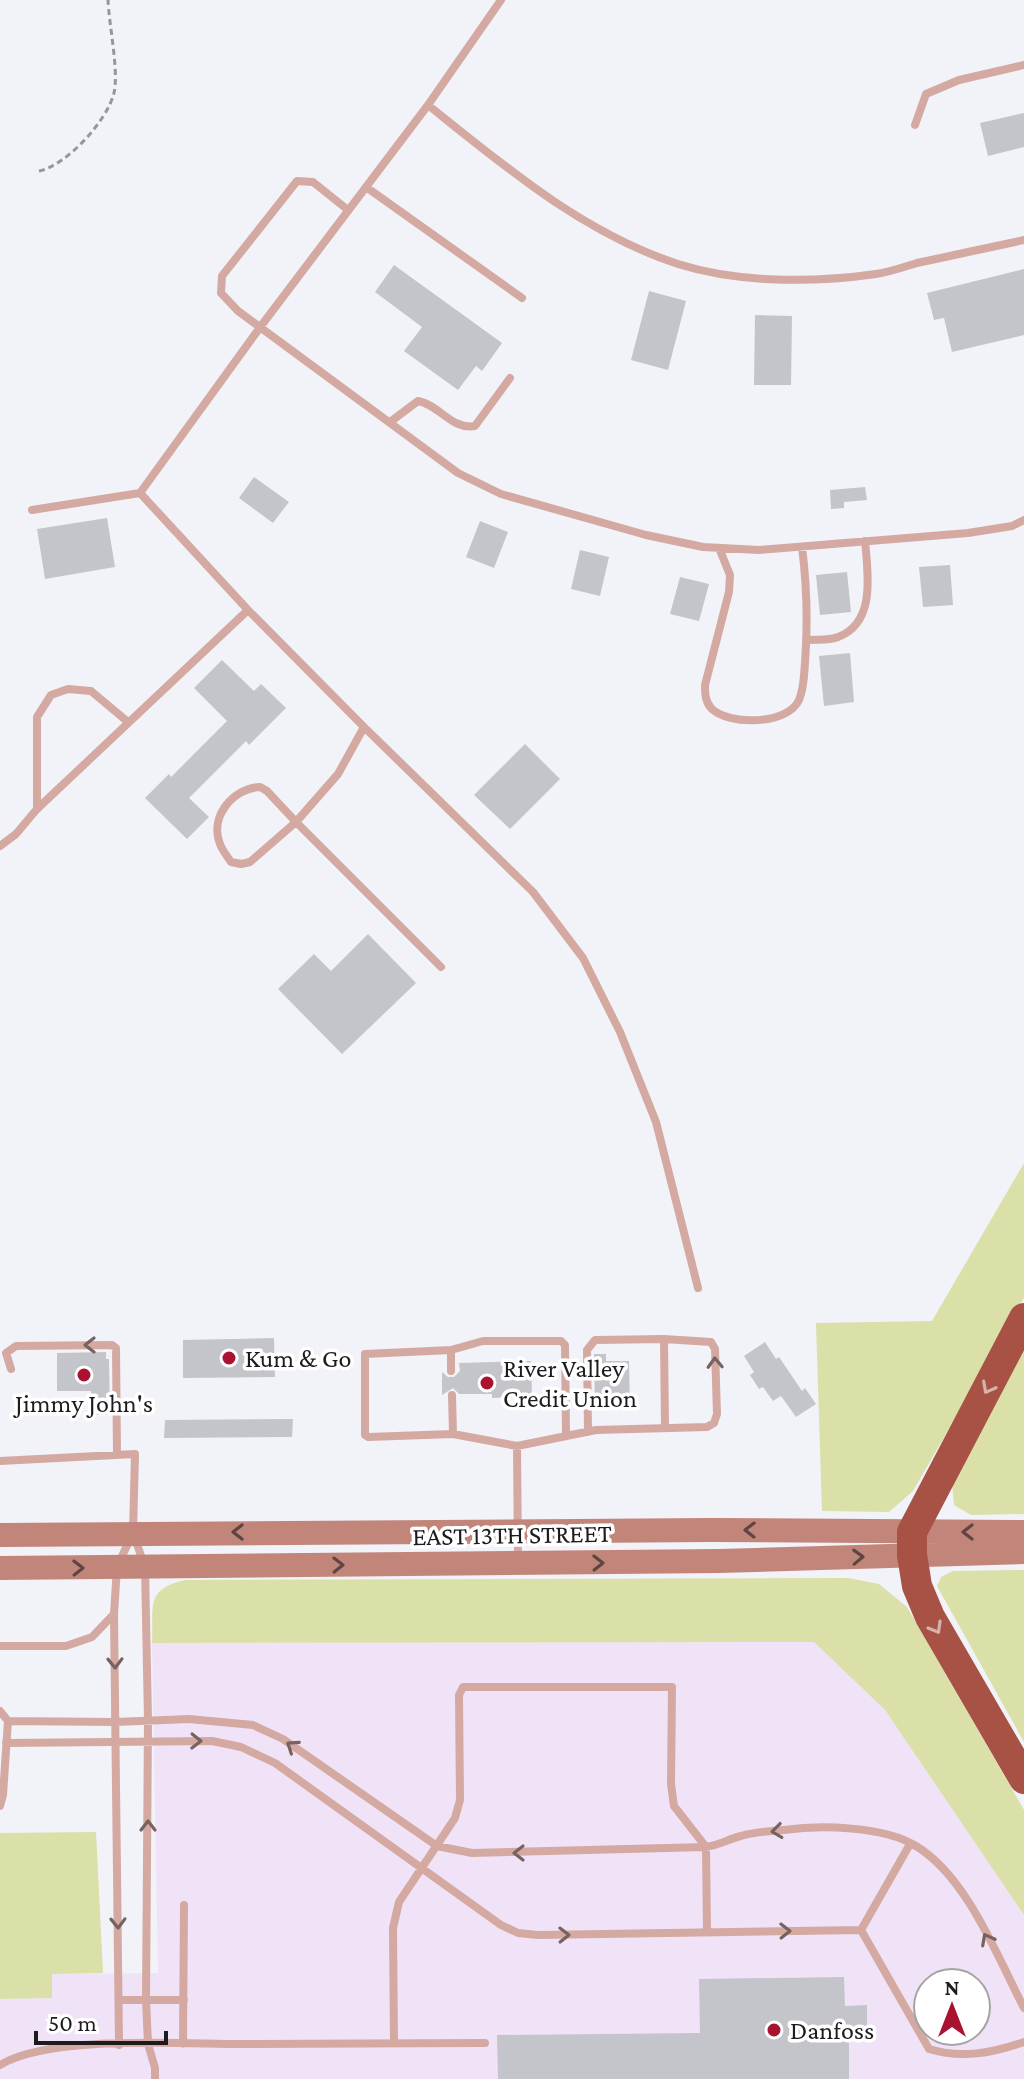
<svg xmlns="http://www.w3.org/2000/svg" width="1024" height="2079" viewBox="0 0 1024 2079" font-family="'Crimson Pro',serif">
	<rect width="100%" height="100%" fill="#f2f2f9"/>
	<path fill="#f0e3f7" fill-rule="evenodd" d="M 814,1642 L 885,1710 L 1024,1915 L 1024,2079 L 0,2079 L 0,1999 L 51,1998 L 52,1974 L 158,1973 L 152,1643 ZM 928,1983 L 976,1983 L 976,2031 L 928,2031 Z"/>
	<path fill="#dbdfa8" d="M 1024,1163 L 1024,1298 L 913,1491 L 889,1512 L 822,1511 L 816,1323 L 932,1321 Z
		M 1024,1345 L 1024,1514 L 971,1515 L 954,1505 L 952,1483 Z
		M 1024,1570 L 1024,1742 L 937,1586 L 941,1577 L 953,1571 Z
		M 848,1578 L 879,1584 L 907,1607 L 1024,1810 L 1024,1915 L 885,1710 L 814,1642 L 152,1643 C 154,1607 144,1589 186,1580 Z
		M 96,1832 L 103,1973 L 52,1974 L 52,1998 L 0,1999 L 0,1833 Z"/>
	<path fill="#c4c4cb" d="M 1024,113 L 1024,147 L 988,156 L 980,123 Z
		M 394,265 L 502,343 L 482,371 L 476,366 L 458,390 L 404,351 L 422,327 L 375,292 Z
		M 1024,269 L 1024,335 L 952,352 L 944,318 L 934,320 L 927,293 Z
		M 649,291 L 686,301 L 668,370 L 631,360 Z
		M 755,315 L 792,316 L 791,385 L 754,385 Z
		M 254,477 L 289,502 L 273,523 L 239,498 Z
		M 865,487 L 867,500 L 844,502 L 844,508 L 831,509 L 830,490 Z
		M 107,518 L 115,567 L 45,579 L 37,529 Z
		M 480,521 L 508,532 L 494,568 L 466,557 Z
		M 580,550 L 609,557 L 600,596 L 571,589 Z
		M 950,565 L 953,605 L 923,607 L 919,567 Z
		M 847,572 L 851,612 L 820,615 L 816,575 Z
		M 680,577 L 709,584 L 699,621 L 670,614 Z
		M 850,653 L 854,702 L 824,706 L 819,656 Z
		M 222,660 L 254,691 L 261,684 L 286,708 L 249,745 L 246,741 L 189,798 L 209,817 L 187,839 L 145,798 L 169,774 L 171,777 L 227,721 L 194,688 Z
		M 525,744 L 560,779 L 510,829 L 474,795 Z
		M 368,934 L 416,983 L 342,1054 L 278,989 L 314,954 L 331,971 Z
		M 274,1338 L 275,1377 L 183,1378 L 183,1340 Z
		M 765,1342 L 776,1359 L 779,1357 L 802,1391 L 805,1388 L 816,1404 L 796,1417 L 781,1396 L 773,1401 L 763,1387 L 759,1389 L 750,1375 L 754,1372 L 744,1356 Z
		M 106,1352 L 106,1359 L 109,1359 L 110,1415 L 91,1415 L 91,1391 L 57,1391 L 57,1353 Z
		M 594,1354 L 606,1354 L 606,1361 L 629,1361 L 630,1409 L 595,1409 Z
		M 531,1361 L 532,1396 L 492,1398 L 492,1394 L 459,1394 L 453,1388 L 442,1395 L 442,1372 L 448,1377 L 454,1377 L 460,1371 L 459,1363 Z
		M 293,1419 L 292,1437 L 164,1438 L 165,1420 Z
		M 844,1977 L 845,2006 L 867,2005 L 867,2026 L 849,2027 L 849,2079 L 498,2079 L 497,2035 L 700,2033 L 699,1979 Z"/>
	<g fill="none" stroke-linecap="round" stroke-linejoin="round">
		<path stroke="#96969b" stroke-width="3" stroke-dasharray="6 4" stroke-linecap="butt" d="M 39,171 C 67,165 107,121 114,93 C 119,71 109,25 108,0"/>
		<path stroke="#d4a9a2" stroke-width="8" d="M 501,0 L 428,105 L 261,326 L 140,493 L 248,610 L 364,727 L 533,892 L 583,958 L 620,1032 L 656,1122 L 698,1288
			M 428,105 C 504,166 583,233 678,264 C 738,283 813,283 876,274 C 890,272 904,267 917,263 C 953,255 988,248 1024,240
			M 915,125 L 926,94 L 959,80 L 1024,65
			M 366,187 L 522,298
			M 348,210 L 313,182 L 297,181 L 222,276 L 221,293 L 238,311 L 458,473 L 501,494 L 646,535 L 703,547 L 759,550 L 968,533 L 1012,526 L 1024,520
			M 390,422 L 418,401 C 440,405 451,430 475,426 L 510,378
			M 32,510 L 140,493
			M 719,548 L 730,575 L 729,592 L 705,685 C 705,693 705,701 711,708 C 728,726 788,725 799,700 C 804,689 804,675 805,663 C 808,623 807,586 802,547
			M 806,640 C 816,639 829,641 838,637 C 876,623 868,574 865,541
			M 364,727 L 338,774 L 296,822 L 441,967
			M 260,787 L 267,791 L 296,822 L 250,862 L 241,864 L 231,862 C 227,856 222,850 220,844 C 209,817 233,788 260,787 Z
			M 37,809 L 37,717 L 51,695 L 68,689 L 91,691 L 128,722
			M 0,846 L 16,834 L 37,809 L 248,610
			M 664,1339 L 665,1427
			M 451,1350 L 451,1371
			M 11,1369 L 6,1353 L 16,1346 L 112,1345 L 116,1348 L 117,1455
			M 452,1395 L 453,1434
			M 566,1435 L 565,1345 L 561,1341 L 483,1341 L 451,1350 L 365,1354 L 365,1435 L 368,1437 L 453,1434 L 517,1446 L 596,1430 L 707,1427 L 714,1423 L 717,1414 L 715,1349 L 711,1342 L 664,1339 L 595,1340 L 587,1350 L 588,1432
			M 517,1446 L 518,1559
			M 0,1461 L 135,1454 L 133,1533 L 145,1567 L 148,1720 L 146,2000 L 148,2044 L 155,2068 L 155,2079
			M 0,1646 L 66,1646 L 92,1637 L 114,1614
			M 0,1711 L 8,1721 L 115,1722 L 189,1719 L 253,1725 L 283,1739 L 437,1846 L 472,1853 L 706,1847 C 719,1845 729,1839 741,1836 C 755,1832 770,1831 784,1830 C 820,1825 884,1826 916,1846 C 967,1877 997,1956 1024,2008
			M 6,1743 L 212,1741 L 241,1747 L 275,1763 L 501,1925 L 518,1933 L 538,1935 L 861,1930 L 929,2049 C 962,2059 992,2053 1024,2042
			M 0,1806 L 3,1795 L 8,1721
			M 861,1930 L 910,1844
			M 119,2000 L 184,2000
			M 394,2043 L 393,1928 L 399,1902 L 455,1818 L 460,1800 L 459,1695 L 463,1687 L 672,1687 L 671,1784 L 674,1806 L 706,1847 L 707,1932
			M 183,2044 L 184,1905
			M 119,2045 L 114,1614 L 117,1567 L 131,1537
			M 0,2065 C 50,2035 180,2044 241,2044 C 322,2044 404,2043 485,2043"/>
		<path stroke="#c2857a" stroke-width="24" d="M 0,1535 L 711,1530 L 1024,1532
			M 0,1568 L 719,1561 L 1024,1552"/>
		<path stroke="#a75245" stroke-width="30" d="M 1024,1318 L 912,1532 L 912,1555 L 917,1586 L 930,1617 L 1024,1779"/>
	</g>
	<defs><path id="oneway-chevron" d="M-2-3.5L2.5 0L-2 3.5" fill="none" stroke-width="1.6" stroke-linecap="round" stroke-linejoin="round" transform="scale(2)"/></defs>
	<g stroke="#786260">
		<use href="#oneway-chevron" transform="translate(90 1345) rotate(-180)"/>
		<use href="#oneway-chevron" transform="translate(715 1363) rotate(-92)"/>
		<use href="#oneway-chevron" transform="translate(115 1663) rotate(89)"/>
		<use href="#oneway-chevron" transform="translate(196 1741) rotate(1)"/>
		<use href="#oneway-chevron" transform="translate(292 1746) rotate(-146)"/>
		<use href="#oneway-chevron" transform="translate(148 1826) rotate(-90)"/>
		<use href="#oneway-chevron" transform="translate(777 1831) rotate(173)"/>
		<use href="#oneway-chevron" transform="translate(519 1853) rotate(180)"/>
		<use href="#oneway-chevron" transform="translate(118 1923) rotate(89)"/>
		<use href="#oneway-chevron" transform="translate(785 1931) rotate(-1)"/>
		<use href="#oneway-chevron" transform="translate(564 1935) rotate(-1)"/>
		<use href="#oneway-chevron" transform="translate(987 1939) rotate(-118)"/>
	</g>
	<g stroke="#d7b1ab">
		<use href="#oneway-chevron" transform="translate(988 1388) rotate(118)"/>
		<use href="#oneway-chevron" transform="translate(936 1628) rotate(60)"/>
	</g>
	<g stroke="#5e4543">
		<use href="#oneway-chevron" transform="translate(750 1530) rotate(-179)"/>
		<use href="#oneway-chevron" transform="translate(238 1532) rotate(180)"/>
		<use href="#oneway-chevron" transform="translate(968 1532) rotate(180)"/>
		<use href="#oneway-chevron" transform="translate(858 1557) rotate(-2)"/>
		<use href="#oneway-chevron" transform="translate(598 1563) rotate(-1)"/>
		<use href="#oneway-chevron" transform="translate(338 1565) rotate(-1)"/>
		<use href="#oneway-chevron" transform="translate(78 1568) rotate(-1)"/>
	</g>
	<g fill="#a91230" stroke="#fff" stroke-width="3">
		<circle cx="229" cy="1358" r="8"/>
		<circle cx="84" cy="1375" r="8"/>
		<circle cx="487" cy="1383" r="8"/>
		<circle cx="774" cy="2030" r="8"/>
	</g>
	<g text-anchor="middle" dominant-baseline="central" stroke-width="7" stroke-linejoin="round" paint-order="stroke">
		<g font-size="26" fill="#1c1b1e" stroke="#fff" text-anchor="start">
			<text x="245" y="1358">Kum &amp; Go</text>
			<text x="503" y="1368">River Valley<tspan x="503" dy="30">Credit Union</tspan></text>
			<text x="84" y="1403" text-anchor="middle">Jimmy John's</text>
			<text x="790" y="2030">Danfoss</text>
		</g>
		<g font-size="26" fill="#1c1b1e" stroke="#fff">
			<text transform="translate(512 1535) rotate(-1)">EAST 13TH STREET</text>
		</g>
	</g>
	<g transform="translate(952 2007)"><circle r="38" fill="#ffffff" stroke="#a4a4a5" stroke-width="2"/>
	<path d="M0-6L14 30L0 20L-14 30Z" fill="#a91230"/>
	<text y="-12" font-size="22" font-weight="bold" text-anchor="middle" fill="#1c1b1e">N</text>
	</g>
	<path d="M36 2031v12h130v-12" fill="none" stroke="#1c1b1e" stroke-width="4"/>
	<text x="48" y="2031" font-size="24" fill="#1c1b1e" stroke="#ffffff" stroke-width="6" paint-order="stroke">50 m</text>
</svg>
